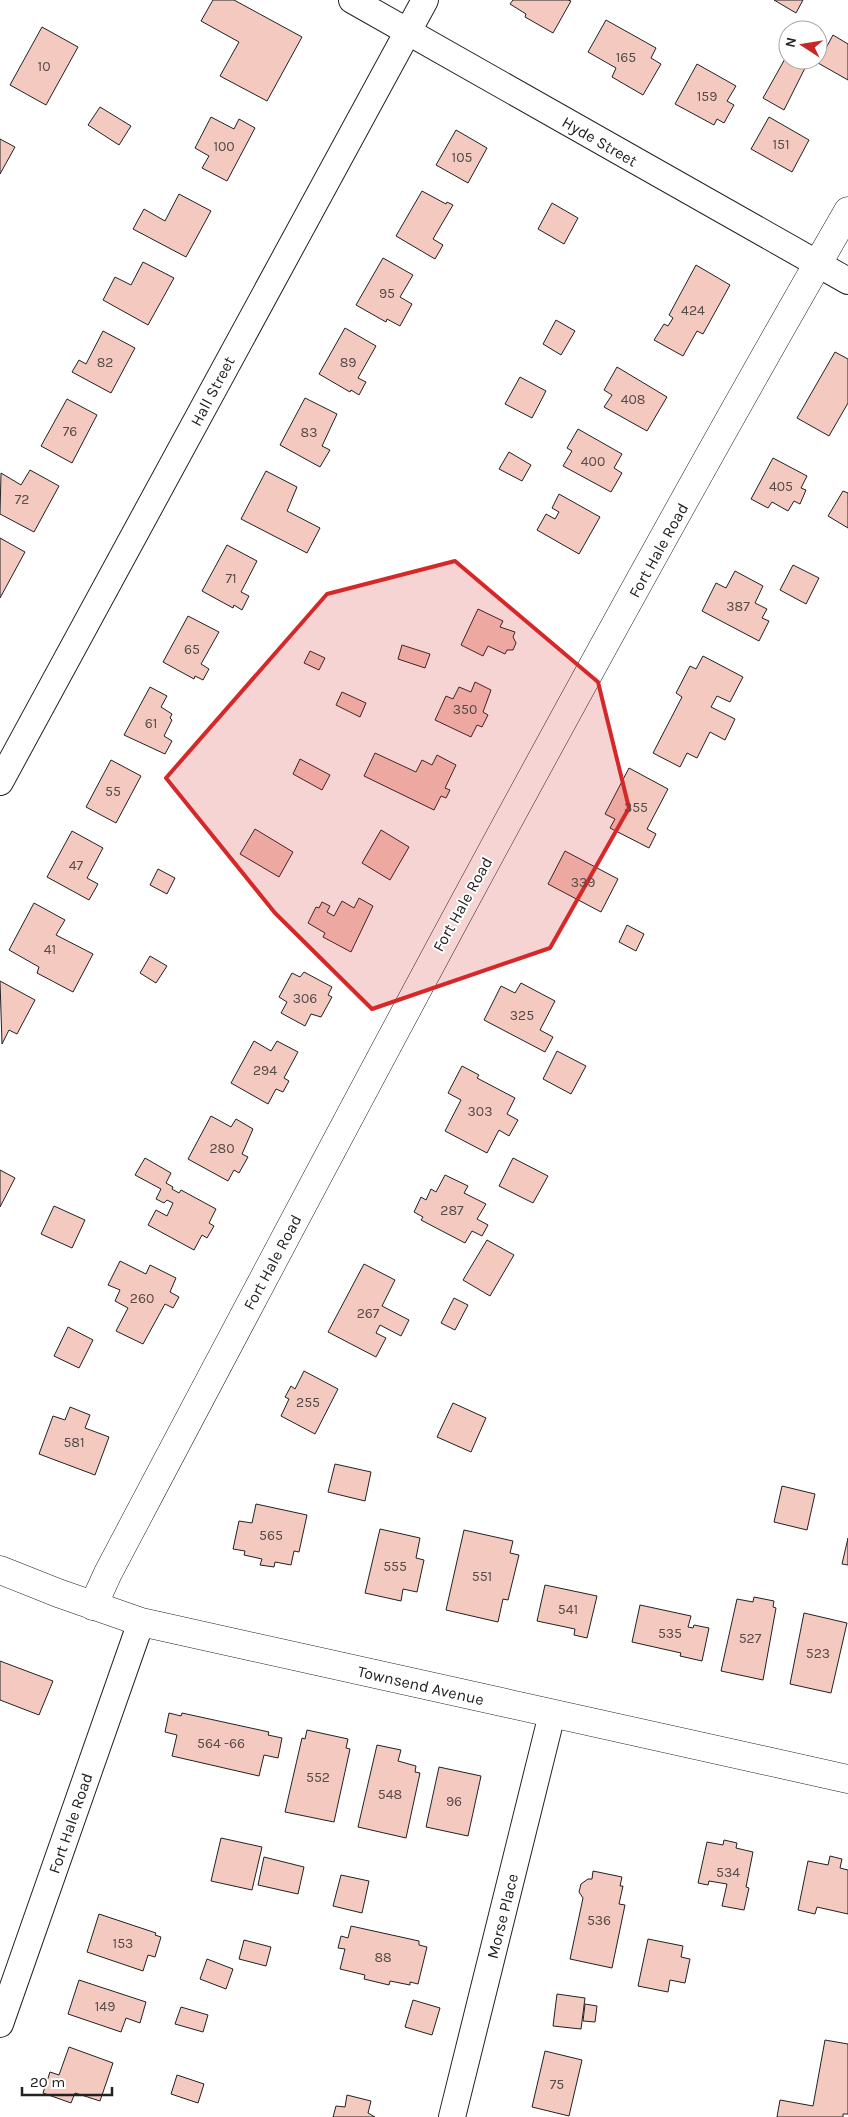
<svg xmlns="http://www.w3.org/2000/svg" width="848" height="2117" font-family="Karla,sans-serif">
  <style>
    .building { fill: #f3c9c0; stroke: #222 }
    .lines { fill: none; stroke-linecap: round; stroke-linejoin: round }
    .minor-casing { stroke: #222; stroke-width: 28 }
    .tertiary-casing { stroke: #222; stroke-width: 29 }
    .secondary-casing { stroke: #222; stroke-width: 29 }
    .minor { stroke: #fff; stroke-width: 26 }
    .tertiary { stroke: #fff; stroke-width: 28 }
    .secondary { stroke: #fff; stroke-width: 28 }
    .marked { fill: #d62828; fill-opacity: 0.2; stroke: #d62828; stroke-width: 4; stroke-linejoin: round }
    .labels { text-anchor: middle; stroke-width: 4; stroke-linejoin: round; paint-order: stroke }
    .number-label { font-size: 14px; fill: #564c4a }
    .street-label { font-size: 16px; fill: #222; stroke: #fff }
  </style>
  <rect width="100%" height="100%" fill="#fff"/>
  <path class="building" d="M213 0H234L302 37 267 101 220 76 239 42 201 21Z
    M513 0H568L571 1 553 33 525 17 526 14 510 4Z
    M774 0H803L796 13Z
    M606 20 656 48 651 58 661 64 643 95 612 77 616 68 588 52Z
    M42 27 78 47 46 105 10 85Z
    M833 35 848 44V80L818 63Z
    M786 57 805 68 784 110 763 98Z
    M697 64 736 86 727 101 734 105 724 123 717 119 714 125 675 104Z
    M100 107 131 126 119 145 88 125Z
    M211 117 234 129 239 119 255 128 227 181 202 168 209 156 195 148Z
    M769 117 809 140 792 172 751 149Z
    M456 130 487 148 468 183 436 165Z
    M0 139 15 147 0 174Z
    M422 191 446 204 447 202 453 205 433 239 443 245 435 259 396 236Z
    M179 194 211 211 186 257 133 229 144 209 165 221Z
    M552 203 578 218 564 244 538 229Z
    M383 258 413 275 400 297 412 304 400 326 387 319 386 322 356 305Z
    M143 262 174 278 148 325 103 300 115 277 131 285Z
    M696 265 730 285 703 334 697 331 683 356 654 340 664 324 668 326 673 318 669 315Z
    M556 320 575 331 561 355 543 344Z
    M345 328 376 346 358 378 366 382 359 395 351 390 350 392 319 374Z
    M103 331 135 348 111 393 72 372 79 360 86 364Z
    M835 352 848 359V403L829 436 797 418Z
    M617 367 667 397 647 431 604 407 612 395 604 390Z
    M520 377 546 391 532 418 505 404Z
    M305 398 337 414 322 446 330 450 320 467 280 445Z
    M67 399 97 415 72 463 41 446Z
    M578 429 622 454 614 468 622 473 611 492 563 466 572 451 567 448Z
    M509 452 531 465 522 481 499 469Z
    M773 458 807 476 801 488 806 490 800 504 794 501 788 511 772 502 768 508 751 499Z
    M30 470 59 486 34 532 0 514 1 473 21 485Z
    M266 471 297 487 287 511 320 528 307 553 241 519Z
    M843 491 848 493V528L828 516Z
    M559 494 600 517 579 554 537 530 546 514 555 519 559 512 552 508Z
    M0 538 25 552 0 598Z
    M227 545 257 561 241 592 249 596 242 610 234 605 233 608 202 591Z
    M793 565 819 578 806 604 780 590Z
    M735 571 763 586 755 603 767 609 762 618 769 621 759 641 702 611 716 583 726 588Z
    M478 609 503 621 500 627 515 632 513 637 516 643 513 650H507L505 654 488 646 483 656 461 645Z
    M188 616 219 632 201 664 209 669 203 680 195 676 194 679 163 662Z
    M402 645 430 654 425 668 398 659Z
    M310 651 325 658 319 670 304 663Z
    M703 656 743 677 730 702 717 696 711 707 735 719 725 740 710 732 697 758 687 753 680 767 653 753 682 697 676 693 690 666 696 669Z
    M475 682 491 690 483 712 488 715 482 727 477 725 471 737 435 720 446 696 453 699 459 687 471 692Z
    M150 687 167 696 161 707 172 714 170 718 172 720 164 736 172 741 165 754 124 735Z
    M342 692 366 703 360 717 336 705Z
    M375 753 416 772 422 760 432 765 437 755 456 765 445 788 450 790 446 798 441 796 434 810 364 776Z
    M300 759 330 775 322 790 293 774Z
    M111 760 141 776 116 823 86 807Z
    M629 768 668 789 647 829 656 834 649 848 610 828 615 819 605 814Z
    M255 829 293 852 279 877 240 854Z
    M381 830 409 847 390 880 362 863Z
    M72 831 103 848 87 878 98 884 89 900 47 877Z
    M565 851 618 879 601 912 548 884Z
    M158 869 175 878 167 894 150 885Z
    M359 898 373 906 351 952 323 937 325 933 308 923 316 907 319 908 322 902 330 906 327 912 334 916 342 901 354 908Z
    M34 903 65 920 56 935 93 954 73 992 37 973 39 967 9 950Z
    M627 925 644 934 636 951 619 942Z
    M150 956 167 966 156 983 140 973Z
    M304 972 332 987 328 995 332 997 321 1017 311 1014 305 1026 281 1013 287 1002 279 997 292 973 300 977Z
    M0 981 35 1000 17 1034 9 1030 2 1044Z
    M521 983 555 1001 540 1030 553 1037 545 1052 484 1020 501 986 515 993Z
    M254 1041 271 1051 277 1041 298 1052 284 1078 289 1081 283 1092 276 1089 268 1104 231 1083Z
    M557 1051 586 1066 571 1094 543 1079Z
    M462 1066 479 1075 477 1078 515 1098 507 1114 518 1120 509 1136 499 1130 487 1153 445 1131 461 1100 448 1093Z
    M211 1116 231 1127 236 1119 253 1129 242 1154 248 1157 239 1173 234 1170 228 1181 188 1159Z
    M145 1158 171 1173 166 1183 173 1187 172 1189 179 1193 181 1190 216 1209 209 1223 214 1226 207 1238 202 1235 194 1250 148 1225 156 1210 167 1216 173 1203 167 1200 164 1203 156 1199 161 1189 135 1175Z
    M513 1158 548 1176 533 1203 499 1186Z
    M0 1170 15 1178 0 1207Z
    M445 1175 468 1186 464 1193 486 1204 477 1219 488 1225 482 1236 472 1231 465 1243 421 1220 423 1217 414 1212 421 1197 426 1200 431 1189 436 1192Z
    M54 1206 85 1220 72 1248 41 1234Z
    M487 1240 514 1255 490 1296 463 1280Z
    M120 1261 146 1274 150 1265 176 1278 170 1292 179 1297 173 1308 165 1304 143 1344 116 1331 128 1308 115 1301 120 1290 108 1285Z
    M364 1264 395 1280 382 1306 409 1320 401 1336 380 1325 376 1333 386 1338 376 1357 328 1332Z
    M454 1298 468 1305 455 1330 441 1323Z
    M68 1327 93 1340 79 1368 54 1356Z
    M304 1371 338 1389 315 1434 281 1416 289 1399 285 1397 291 1386 295 1389Z
    M453 1403 486 1418 471 1452 437 1437Z
    M70 1407 90 1415 85 1428 109 1437 95 1475 39 1454 53 1416 65 1420Z
    M335 1464 371 1472 365 1501 328 1492Z
    M782 1486 815 1494 807 1530 774 1522Z
    M256 1504 307 1515 299 1552 294 1551 291 1565 275 1562 274 1567 260 1565 262 1559 244 1555 245 1551 233 1549 239 1521 252 1523Z
    M380 1529 420 1538 416 1558 424 1560 417 1592 403 1589 401 1601 365 1593Z
    M464 1530 513 1541 510 1553 519 1555 508 1600 503 1599 498 1622 446 1610Z
    M848 1538V1565L842 1564Z
    M545 1585 597 1596 587 1638 574 1635 575 1629 537 1621Z
    M754 1597 774 1601 773 1607 776 1608 763 1680 721 1671 737 1599 753 1602Z
    M640 1605 691 1616 688 1627 693 1628 694 1625 709 1628 702 1661 680 1656 681 1653 632 1642Z
    M804 1613 847 1623 831 1693 790 1684Z
    M0 1661 53 1681 39 1715 0 1700Z
    M169 1713 181 1716 182 1713 269 1732 268 1735 282 1738 278 1758 264 1755 259 1776 172 1756 177 1735 165 1732Z
    M307 1730 348 1739 346 1748 350 1749 334 1822 285 1812 302 1738 305 1739Z
    M377 1745 401 1750 398 1761 416 1766 415 1772 420 1773 406 1838 358 1827Z
    M439 1767 481 1776 468 1836 426 1827Z
    M221 1838 262 1847 252 1890 211 1881Z
    M724 1840 737 1843 736 1848 753 1852 746 1887 749 1888 744 1910 722 1906 727 1884 709 1881 708 1885 698 1883 707 1842 723 1845Z
    M830 1856 842 1859 840 1868 848 1870V1914L817 1907 815 1914 798 1910 808 1861 828 1865Z
    M264 1857 304 1867 298 1894 258 1885Z
    M593 1871 622 1877 620 1886H623L619 1904 625 1905 612 1968 570 1959 583 1898 579 1892 581 1884 588 1879H592Z
    M341 1875 369 1881 362 1913 333 1906Z
    M99 1914 156 1933 155 1935 161 1937 155 1957 148 1955 143 1971 87 1952Z
    M351 1926 419 1941V1945L427 1947 418 1984 410 1982V1985L390 1981 389 1985 364 1979 365 1975 340 1969 345 1949 338 1948 341 1936 348 1938Z
    M648 1939 683 1946 681 1957 690 1959 685 1983 670 1980 668 1992 638 1986Z
    M244 1940 271 1947 266 1966 239 1959Z
    M207 1959 233 1969 226 1989 200 1979Z
    M79 1980 146 2002 140 2023 126 2018 121 2032 68 2014Z
    M557 1994 585 1998 581 2029 553 2026Z
    M413 2000 440 2008 432 2035 405 2027Z
    M585 2004 597 2006 595 2022 583 2021Z
    M181 2007 208 2015 203 2032 175 2024Z
    M825 2040 848 2044V2114H843V2117H777L780 2100 813 2106Z
    M69 2047 113 2063 100 2101 75 2093 71 2103 43 2093 50 2072 59 2075Z
    M545 2051 582 2060 569 2116 532 2107Z
    M177 2075 204 2084 198 2103 171 2094Z
    M347 2095 371 2101 368 2113 375 2117H333L336 2106 345 2107Z"/>
  <g class="lines">
    <defs>
      <path id="minor" d="M352 0 848 281
        M0 782 425 0
        M0 2024 141 1622
        M452 2117 552 1714"/>
      <path id="tertiary" d="M93 1606 108 1573C349 1116 590 659 848 211"/>
      <path id="secondary" d="M0 1570 58 1593 141 1622 848 1779"/>
    </defs>
    <use href="#minor" class="minor-casing"/>
    <use href="#tertiary" class="tertiary-casing"/>
    <use href="#secondary" class="secondary-casing"/>
    <use href="#minor" class="minor"/>
    <use href="#tertiary" class="tertiary"/>
    <use href="#secondary" class="secondary"/>
  </g>
  <path class="marked" d="M455 561 598 682 629 808 550 948 372 1009 275 913 166 778 327 594Z"/>
  <g class="labels">
    <g class="number-label">
      <text x="626" y="62">165</text>
      <text x="44" y="71">10</text>
      <text x="707" y="101">159</text>
      <text x="781" y="149">151</text>
      <text x="224" y="151">100</text>
      <text x="462" y="162">105</text>
      <text x="387" y="298">95</text>
      <text x="693" y="315">424</text>
      <text x="105" y="367">82</text>
      <text x="348" y="367">89</text>
      <text x="633" y="404">408</text>
      <text x="70" y="436">76</text>
      <text x="309" y="437">83</text>
      <text x="593" y="466">400</text>
      <text x="781" y="491">405</text>
      <text x="22" y="504">72</text>
      <text x="231" y="583">71</text>
      <text x="738" y="611">387</text>
      <text x="192" y="654">65</text>
      <text x="465" y="714">350</text>
      <text x="151" y="728">61</text>
      <text x="113" y="796">55</text>
      <text x="636" y="812">355</text>
      <text x="76" y="870">47</text>
      <text x="583" y="887">339</text>
      <text x="50" y="954">41</text>
      <text x="305" y="1003">306</text>
      <text x="522" y="1020">325</text>
      <text x="265" y="1075">294</text>
      <text x="480" y="1116">303</text>
      <text x="222" y="1153">280</text>
      <text x="452" y="1215">287</text>
      <text x="142" y="1303">260</text>
      <text x="368" y="1318">267</text>
      <text x="308" y="1407">255</text>
      <text x="74" y="1447">581</text>
      <text x="271" y="1540">565</text>
      <text x="395" y="1571">555</text>
      <text x="482" y="1581">551</text>
      <text x="568" y="1614">541</text>
      <text x="670" y="1638">535</text>
      <text x="750" y="1643">527</text>
      <text x="818" y="1658">523</text>
      <text x="221" y="1748">564 -66</text>
      <text x="318" y="1782">552</text>
      <text x="390" y="1799">548</text>
      <text x="454" y="1806">96</text>
      <text x="728" y="1877">534</text>
      <text x="599" y="1925">536</text>
      <text x="123" y="1948">153</text>
      <text x="383" y="1962">88</text>
      <text x="105" y="2011">149</text>
      <text x="557" y="2089">75</text>
    </g>
    <g class="street-label">
      <text transform="translate(600 141) rotate(30)" y="6">Hyde Street</text>
      <text transform="translate(212 391) rotate(-62)" y="6">Hall Street</text>
      <text transform="translate(658 550) rotate(-61)" y="6">Fort Hale Road</text>
      <text transform="translate(462 904) rotate(-61)" y="6">Fort Hale Road</text>
      <text transform="translate(272 1262) rotate(-62)" y="6">Fort Hale Road</text>
      <text transform="translate(421 1685) rotate(13)" y="6">Townsend Avenue</text>
      <text transform="translate(70 1823) rotate(-71)" y="6">Fort Hale Road</text>
      <text transform="translate(502 1916) rotate(-76)" y="6">Morse Place</text>
    </g>
  </g>
  <g transform="translate(803 45) rotate(282)"><circle r="24" fill="#ffffff" stroke="#a7a7a7"/>
  <path d="M0-4L9 19L0 12L-9 19Z" fill="#c62828"/>
  <text y="-8" font-size="14" font-weight="bold" text-anchor="middle" fill="#222222">N</text>
  </g>
  <path d="M22 2087v8h90v-8" fill="none" stroke="#222222" stroke-width="2.5"/>
  <text x="30" y="2087" font-size="15" fill="#222222" stroke="#ffffff" stroke-width="4" paint-order="stroke">20 m</text>
</svg>
